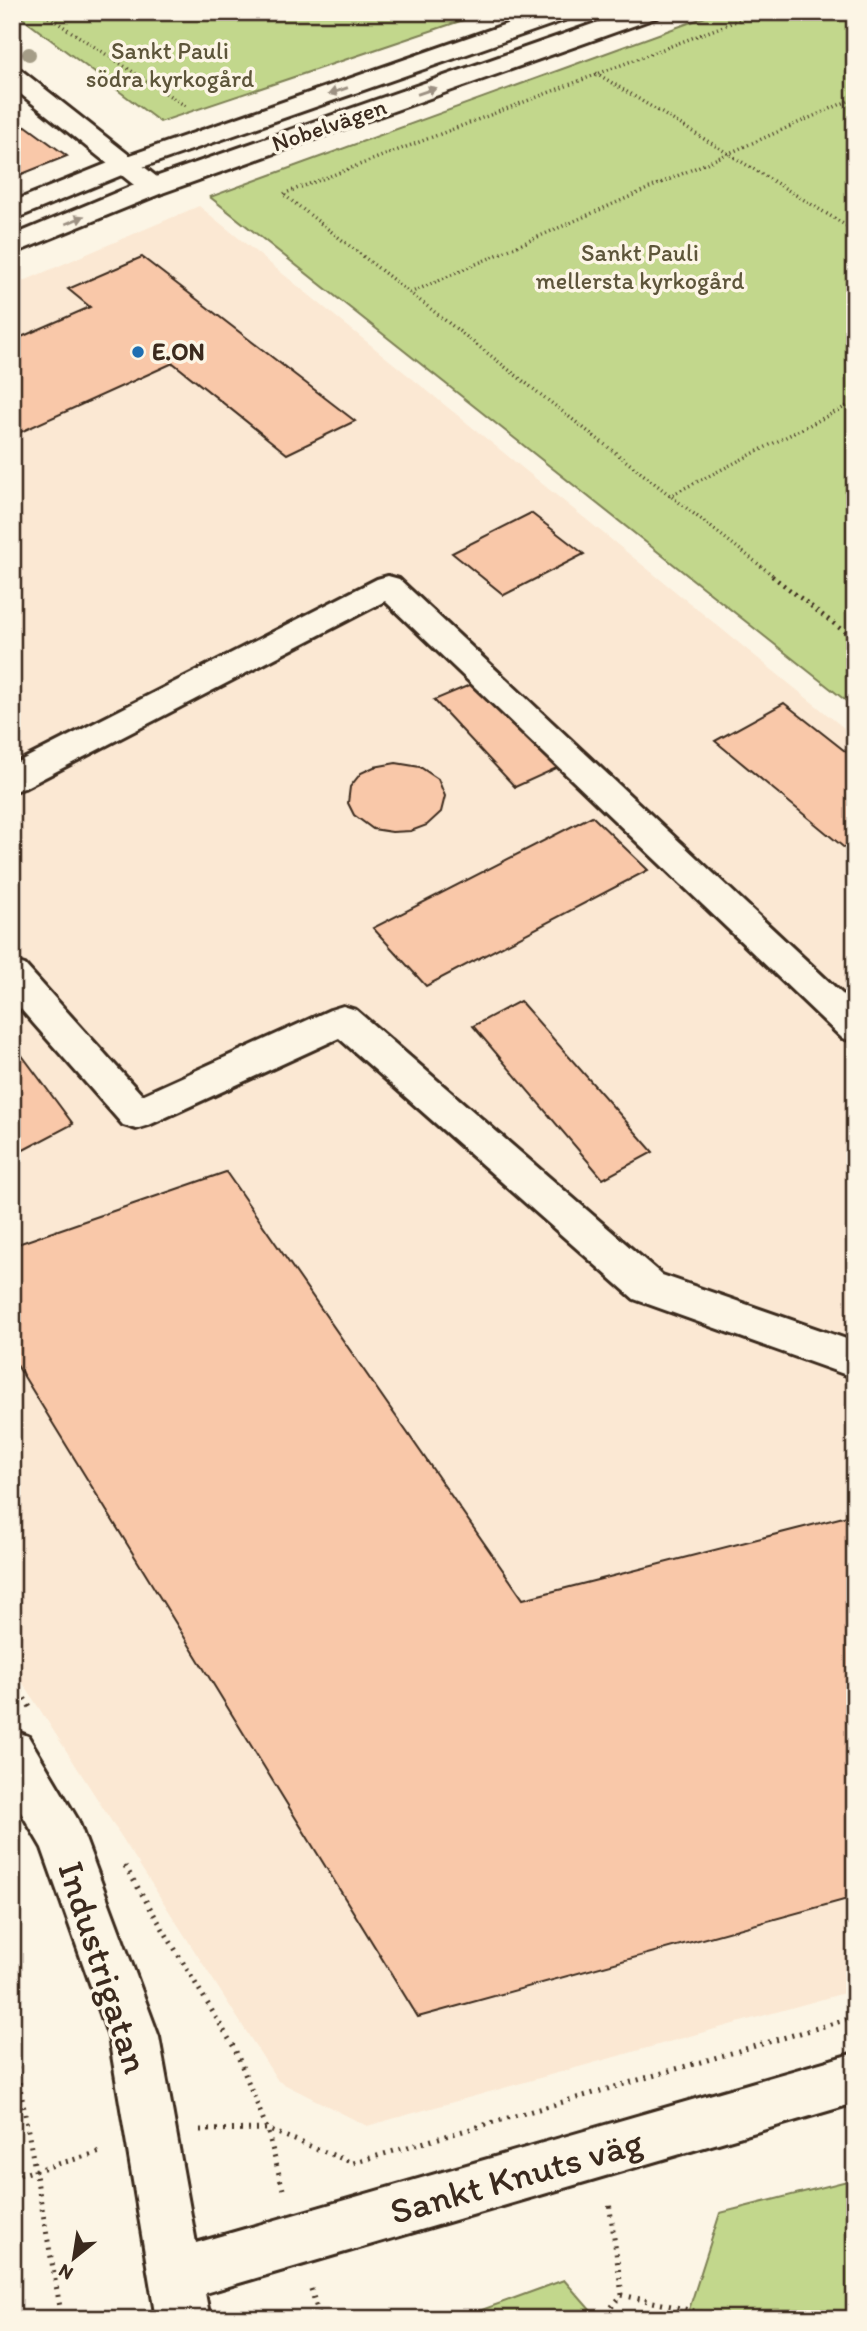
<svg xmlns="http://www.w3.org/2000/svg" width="867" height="2331" font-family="Itim,sans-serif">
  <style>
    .built { fill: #fbe8d3 }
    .green { fill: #c2d78c; stroke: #7e8055; stroke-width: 2 }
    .building { fill: #f9c8a9; stroke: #3b2a1e; stroke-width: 2 }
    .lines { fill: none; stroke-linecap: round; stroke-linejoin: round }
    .minor-casing { stroke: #3b2a1e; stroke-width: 6 }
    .major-casing { stroke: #3b2a1e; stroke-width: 6 }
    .path-far2 { stroke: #3b2a1e; stroke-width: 3.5; stroke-dasharray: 1 3.5; stroke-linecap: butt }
    .path-far1 { stroke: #3b2a1e; stroke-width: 4.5; stroke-dasharray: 2 5; stroke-linecap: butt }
    .path { stroke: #3b2a1e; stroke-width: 5; stroke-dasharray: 2 6; stroke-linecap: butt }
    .minor { fill: #fcf5e5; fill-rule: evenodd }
    .major { fill: #fcf5e5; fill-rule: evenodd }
    .tree { fill: #a59d87 }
    .oneway { fill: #9c9082 }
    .poi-dot { fill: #1f6fb2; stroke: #fcf5e5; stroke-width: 2.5 }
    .labels { text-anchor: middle; stroke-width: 7; stroke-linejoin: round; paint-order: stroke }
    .far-park-label { font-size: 24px; fill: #5d553a; stroke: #fcf5e5 }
    .far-street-label { font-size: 24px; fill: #3b2a1e; stroke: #fcf5e5 }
    .far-poi-label { font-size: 24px; font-weight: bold; fill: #3b2a1e; stroke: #fcf5e5; text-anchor: start }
    .near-street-label { font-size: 37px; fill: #3b2a1e; stroke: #fcf5e5 }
  </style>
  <rect width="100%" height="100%" fill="#fcf5e5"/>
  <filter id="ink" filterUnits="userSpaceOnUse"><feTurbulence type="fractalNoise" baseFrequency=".0143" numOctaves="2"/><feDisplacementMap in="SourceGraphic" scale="14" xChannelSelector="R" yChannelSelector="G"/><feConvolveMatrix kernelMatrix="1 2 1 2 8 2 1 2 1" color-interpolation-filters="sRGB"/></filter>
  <g filter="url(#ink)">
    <path class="built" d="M199 206 855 737V1990L367 2126 278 2081 12 1666V286Z"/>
    <path class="green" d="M14 12H487L160 122Z
      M719 12H855V708L210 197Z
      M855 2179V2319H686L720 2213Z
      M564 2280 598 2319H457Z"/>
    <path class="building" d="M26 126 67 156 12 178V132Z
      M142 257 355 421 287 454 173 363 12 436V341L90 307 68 289Z
      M531 513 584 554 504 595 452 553Z
      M477 682 559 767 515 787 434 700Z
      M784 703 855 759 853 855 715 741Z
      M396 763 420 767 438 779 445 796 441 812 427 825 411 831 392 832 373 829 354 815 348 803 350 787 361 773 374 767Z
      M592 816 648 870 426 986 373 928Z
      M520 1001 653 1152 603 1179 473 1026Z
      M18 1050 73 1124 12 1156V1053Z
      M226 1172 523 1599 855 1514V1897L418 2017 12 1357V1246Z"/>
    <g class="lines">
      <defs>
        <path id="minor" d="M12 68 21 70 162 181 166 187 162 193 153 195 144 193 12 87Z
          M388 576 399 579 855 1006V1042L842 1038 385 601 24 788 12 792V765L377 579Z
          M12 961 25 965 142 1095 330 1010 343 1006 356 1010 662 1275 855 1342V1378L634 1299 339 1038 149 1125 136 1129 123 1125 12 999Z
          M12 1730 28 1736 78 1820 159 2037 196 2243 855 2053V2103L205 2293 210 2319H156L109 2037 42 1848 12 1797Z"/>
        <path id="major" d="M541 12H577L573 17 134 170 12 220V202L116 160Z
          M627 12H662L658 17 162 193 12 254V236L144 181Z"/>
      </defs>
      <use href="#minor" class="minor-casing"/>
      <use href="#major" class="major-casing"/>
      <path class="path-far2" d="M41 12 187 107
        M760 12 283 194 775 577
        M685 17 700 12
        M596 73 855 231
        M410 293 855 98
        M669 496 855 402"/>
      <path class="path-far1" d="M772 576 855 640"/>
      <path class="path" d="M12 1678 31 1709
        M125 1866 235 2049 267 2129 284 2193
        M12 2043 60 2307 59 2319
        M200 2130 267 2129 353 2163 855 2017
        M12 2177 104 2151
        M311 2289 320 2319
        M622 2295 729 2319
        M601 2319 622 2295 609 2202"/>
      <use href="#minor" class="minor"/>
      <use href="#major" class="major"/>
    </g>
    <circle class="tree" cx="29" cy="54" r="7"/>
    <defs><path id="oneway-solid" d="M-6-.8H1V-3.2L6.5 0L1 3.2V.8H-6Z" transform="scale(1.75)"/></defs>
    <g class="oneway">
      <use href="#oneway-solid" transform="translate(338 91) rotate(161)"/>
      <use href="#oneway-solid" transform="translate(427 91) rotate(-19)"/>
      <use href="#oneway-solid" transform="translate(75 220) rotate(-23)"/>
    </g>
  </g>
  <circle class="poi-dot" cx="138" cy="352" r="7"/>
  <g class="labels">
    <g class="far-park-label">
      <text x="170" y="59">Sankt Pauli<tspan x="170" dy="28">södra kyrkogård</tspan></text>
      <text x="640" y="261">Sankt Pauli<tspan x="640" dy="28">mellersta kyrkogård</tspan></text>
    </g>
    <g class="far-street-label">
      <text transform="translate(329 125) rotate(-19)" y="8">Nobelvägen</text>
    </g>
    <g class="far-poi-label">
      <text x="152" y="360">E.ON</text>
    </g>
    <g class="near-street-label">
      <text transform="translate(104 1967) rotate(72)" y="13">Industrigatan</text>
      <text transform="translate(516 2176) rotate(-16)" y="13">Sankt Knuts väg</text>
    </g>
  </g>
  <rect width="867" height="2331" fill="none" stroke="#fcf5e5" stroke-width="42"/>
  <rect x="21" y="21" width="825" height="2289" fill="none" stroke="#3b2a1e" stroke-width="2.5" filter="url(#ink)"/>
  <g transform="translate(74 2258) rotate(210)" stroke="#fcf5e5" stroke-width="5" paint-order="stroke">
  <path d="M0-5L12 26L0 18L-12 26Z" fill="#3b2a1e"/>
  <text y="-10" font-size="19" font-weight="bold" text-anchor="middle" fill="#3b2a1e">N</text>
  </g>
</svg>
